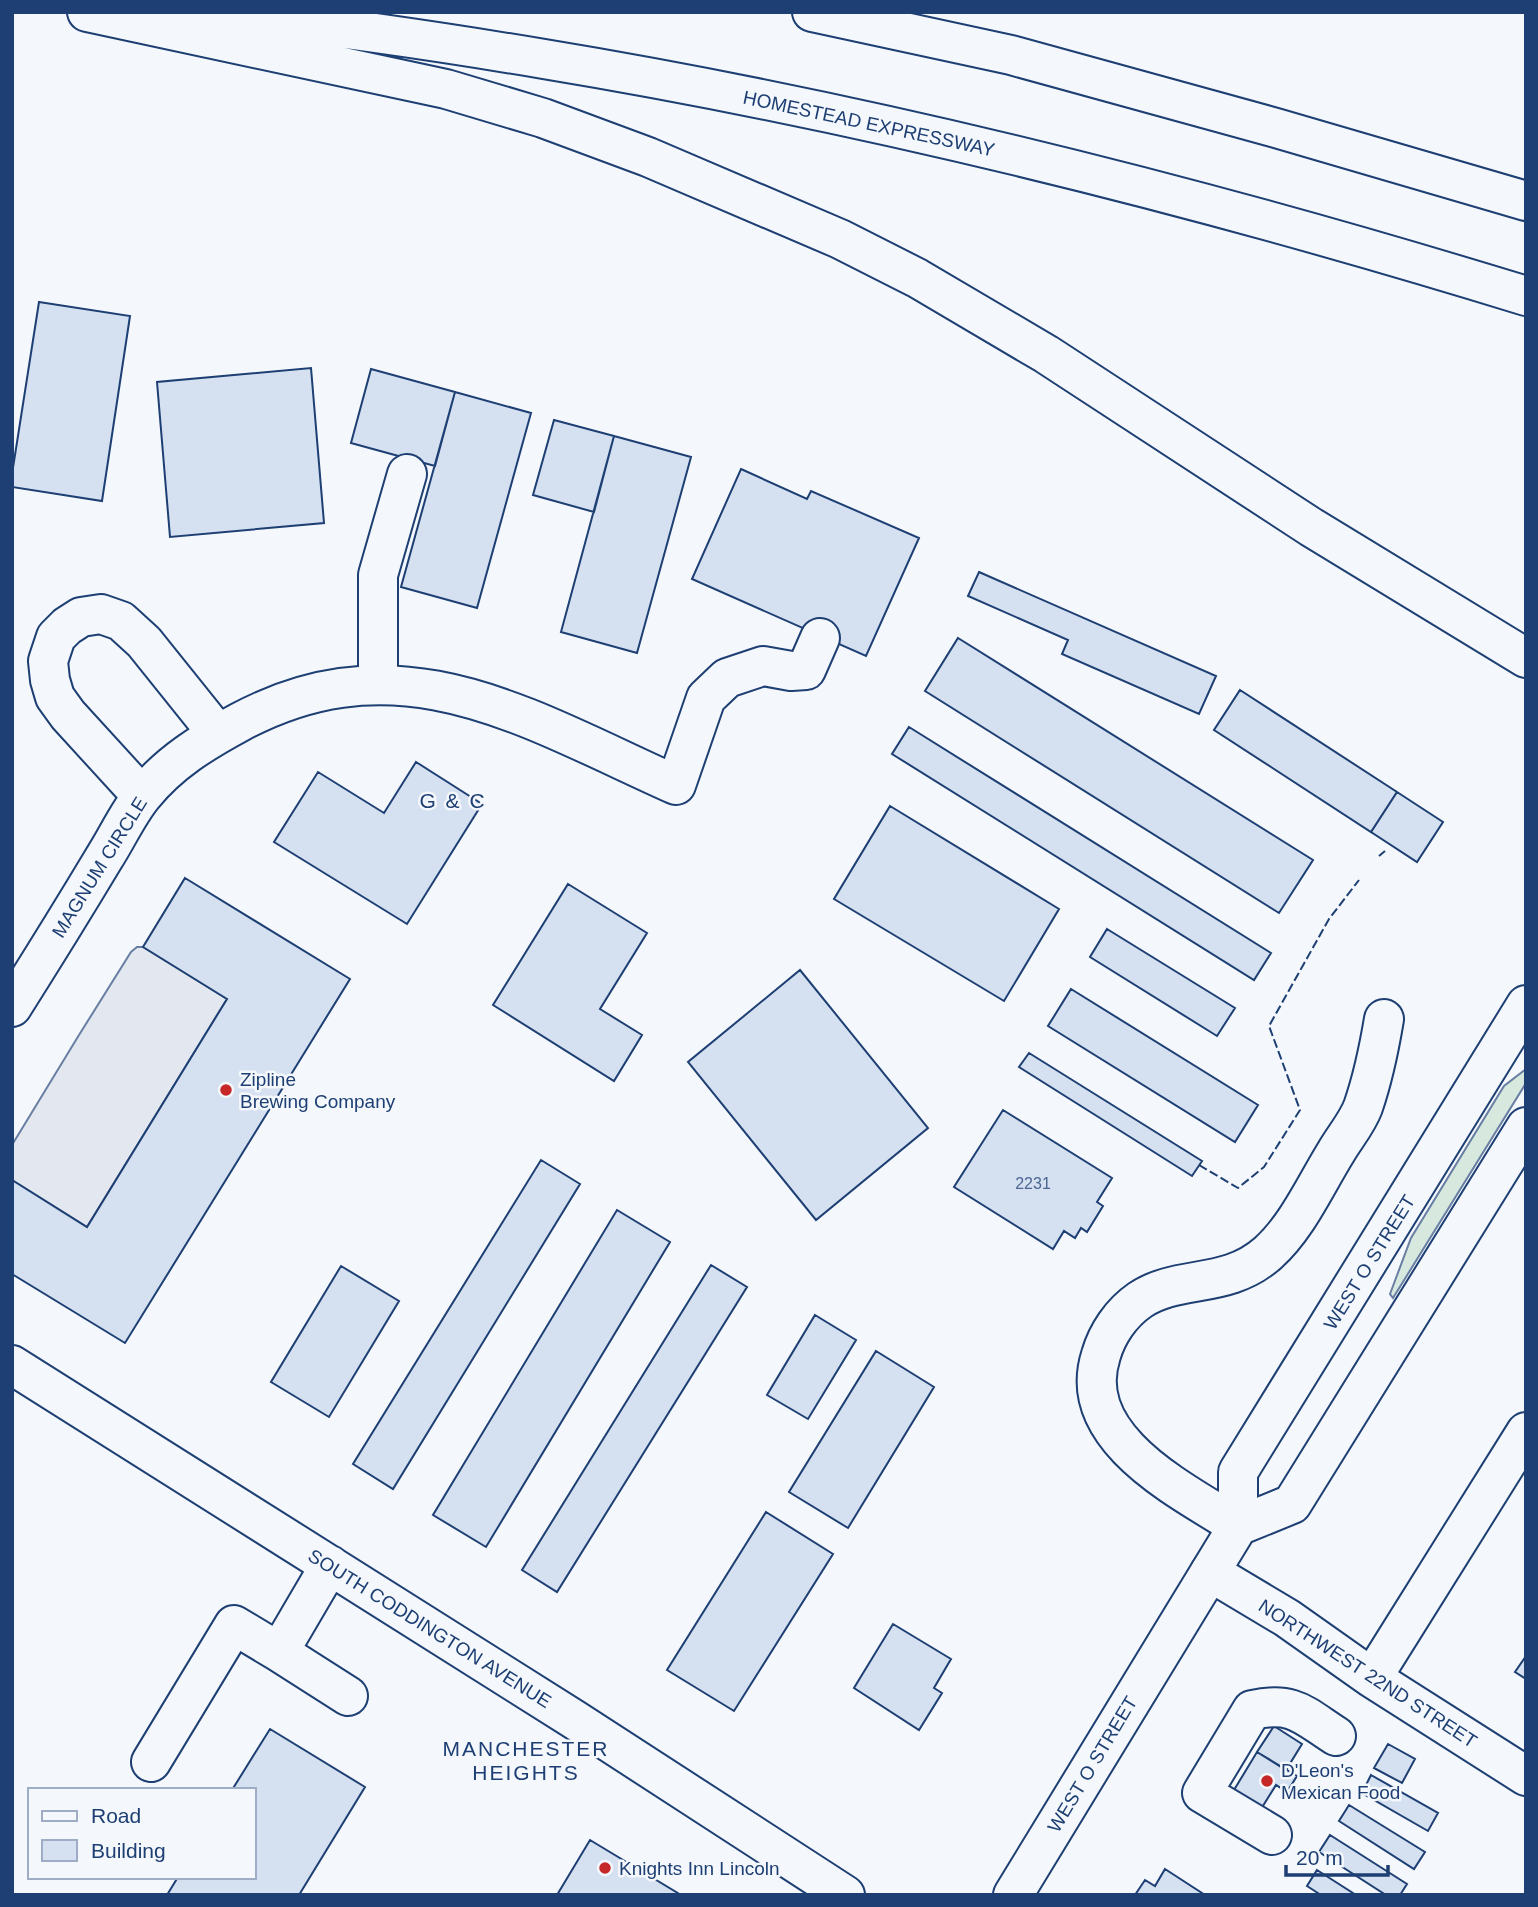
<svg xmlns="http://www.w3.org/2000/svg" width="1538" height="1907" font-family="Helvetica,sans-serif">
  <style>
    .green { fill: #d7e8df; stroke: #687fa3; stroke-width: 2 }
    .parking { fill: #e3e8f0; stroke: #687fa3; stroke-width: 2 }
    .building { fill: #d5e0f0; stroke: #1d3f73; stroke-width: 2 }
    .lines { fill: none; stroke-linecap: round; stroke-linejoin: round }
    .minor-casing { stroke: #1d3f73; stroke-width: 42 }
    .major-casing { stroke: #1d3f73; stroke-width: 42 }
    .highway-casing { stroke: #1d3f73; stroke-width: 42 }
    .minor { stroke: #f4f7fb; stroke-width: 38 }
    .major { stroke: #f4f7fb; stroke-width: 38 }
    .highway { stroke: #f4f7fb; stroke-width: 38 }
    .fence { stroke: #1d3f73; stroke-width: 2; stroke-dasharray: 9 3.5; stroke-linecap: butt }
    .poi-dot { fill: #c62828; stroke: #f4f7fb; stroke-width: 2.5 }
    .labels { text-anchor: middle; stroke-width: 5; stroke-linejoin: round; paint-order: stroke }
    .number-label { font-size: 16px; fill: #4b6792 }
    .street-label { font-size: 19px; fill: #1d3f73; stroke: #f4f7fb }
    .poi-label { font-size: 19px; fill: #1d3f73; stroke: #f4f7fb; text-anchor: start }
    .neighbourhood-label { font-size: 21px; letter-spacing: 2px; fill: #1d3f73; stroke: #f4f7fb }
  </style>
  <rect width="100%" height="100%" fill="#f4f7fb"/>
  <path class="green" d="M1526 1069V1083L1393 1298 1390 1294 1411 1238 1504 1086Z"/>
  <path class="parking" d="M137 947H143L227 999 87 1227 12 1180V1145L79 1035 131 952Z"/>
  <path class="building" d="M39 302 130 316 102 501 12 487V474Z
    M311 368 324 523 170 537 157 382Z
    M371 369 455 392 435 466 351 443Z
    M455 392 531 413 477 608 401 587Z
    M554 420 614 436 594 512 533 495Z
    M614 436 691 457 637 653 561 632Z
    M741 469 807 499 811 491 919 538 866 656 692 579Z
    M979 572 1216 676 1199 714 1062 654 1068 640 968 596Z
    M958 638 1313 860 1279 913 925 691Z
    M1240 690 1397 792 1371 832 1214 730Z
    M909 727 1271 953 1254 980 892 754Z
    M416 762 482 804 407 924 274 842 318 772 384 813Z
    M1397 792 1443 822 1417 862 1371 832Z
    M890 806 1059 909 1004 1001 834 899Z
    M185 878 350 979 125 1343 12 1274V1180L87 1227 227 999 143 947Z
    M568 884 647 933 600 1009 642 1035 614 1081 493 1005Z
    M1107 929 1235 1008 1217 1036 1090 957Z
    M800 970 928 1128 816 1220 688 1062Z
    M1071 989 1258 1105 1235 1142 1048 1026Z
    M1029 1053 1202 1161 1192 1176 1019 1067Z
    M1003 1110 1112 1178 1097 1202 1103 1206 1087 1232 1081 1228 1075 1238 1064 1231 1053 1249 954 1187Z
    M541 1160 580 1184 393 1489 353 1464Z
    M617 1210 670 1242 486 1547 433 1515Z
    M711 1265 747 1287 557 1592 522 1570Z
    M341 1266 399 1301 329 1417 271 1382Z
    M815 1315 856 1340 808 1419 767 1395Z
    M876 1351 934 1387 848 1528 789 1492Z
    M766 1512 833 1554 734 1711 667 1670Z
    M893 1624 951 1659 934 1688 942 1693 919 1730 854 1688Z
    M1526 1656V1679L1515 1672Z
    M1274 1726 1302 1744 1286 1770 1257 1752Z
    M270 1729 365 1787 299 1895H167L178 1877H254V1790H232Z
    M1388 1744 1415 1759 1402 1783 1374 1768Z
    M1257 1752 1297 1776 1287 1792 1276 1785 1261 1809 1234 1790Z
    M1371 1775 1438 1813 1428 1831 1362 1793Z
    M1349 1805 1425 1852 1414 1869 1339 1821Z
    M1330 1835 1407 1884 1400 1895H1386L1319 1852Z
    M590 1840 681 1895H557Z
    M1165 1869 1205 1895H1135L1145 1880 1155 1886Z
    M1317 1870 1356 1895H1321L1307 1886Z"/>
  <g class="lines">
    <defs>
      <path id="minor" d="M378 685V575L407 474
        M142 796 68 715 55 697 50 680 48 661 56 637 67 626 81 617 101 614 121 621 144 642 217 733
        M12 1007C43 958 74 908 104 858 117 838 128 813 143 795 170 762 203 742 240 722 401 636 528 719 676 785L706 698 727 678 763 666 791 671 806 670 820 638
        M12 1365 575 1720 845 1895
        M1238 1526C1181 1490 1074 1438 1101 1355 1107 1334 1121 1313 1140 1300 1179 1274 1226 1290 1268 1253 1297 1227 1315 1186 1336 1152 1344 1138 1357 1123 1363 1107 1373 1078 1379 1049 1384 1019
        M1210 1572 1287 1618 1372 1678 1526 1776
        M279 1652 348 1696
        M1372 1678 1526 1432
        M151 1762 234 1625 279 1652 330 1565
        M1272 1835 1202 1793 1252 1710C1294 1701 1303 1715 1336 1736"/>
      <path id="major" d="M1238 1526 1292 1504 1526 1127
        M1013 1895 1238 1526V1472L1526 1005"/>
      <path id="highway" d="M87 12 446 89 543 118 648 157 840 239 917 278 1046 354 1311 527 1526 658
        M199 12C315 23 430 40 544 59 877 114 1204 197 1526 296
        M812 12 1011 55 1276 128 1526 201"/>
    </defs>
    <use href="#minor" class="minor-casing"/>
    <use href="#major" class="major-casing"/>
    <use href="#highway" class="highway-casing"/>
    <use href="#minor" class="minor"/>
    <use href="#major" class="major"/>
    <use href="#highway" class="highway"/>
    <path class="fence" d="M1379 856 1385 851
      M1199 1165 1238 1188 1264 1167 1300 1110 1269 1026 1329 919 1359 880"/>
  </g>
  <g class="poi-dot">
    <circle cx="226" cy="1090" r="7"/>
    <circle cx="1267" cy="1781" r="7"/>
    <circle cx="605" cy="1868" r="7"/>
  </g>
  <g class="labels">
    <g class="number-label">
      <text x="1033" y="1189">2231</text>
    </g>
    <g class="street-label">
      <text transform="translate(869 123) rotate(12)" y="7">HOMESTEAD EXPRESSWAY</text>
      <text transform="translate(99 867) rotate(-58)" y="7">MAGNUM CIRCLE</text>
      <text transform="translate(1369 1262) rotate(-58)" y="7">WEST O STREET</text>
      <text transform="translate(430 1628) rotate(32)" y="7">SOUTH CODDINGTON AVENUE</text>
      <text transform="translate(1368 1673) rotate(33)" y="7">NORTHWEST 22ND STREET</text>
      <text transform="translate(1092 1764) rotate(-59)" y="7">WEST O STREET</text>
    </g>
    <g class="poi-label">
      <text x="240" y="1086">Zipline<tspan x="240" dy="22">Brewing Company</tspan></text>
      <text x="1281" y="1777">D'Leon's<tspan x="1281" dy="22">Mexican Food</tspan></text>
      <text x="619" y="1875">Knights Inn Lincoln</text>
    </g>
    <g class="neighbourhood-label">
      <text x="453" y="808">G &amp; C</text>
      <text x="526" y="1756">MANCHESTER<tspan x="526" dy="24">HEIGHTS</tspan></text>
    </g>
  </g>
  <rect width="1538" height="1907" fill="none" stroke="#1d3f73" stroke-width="28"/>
  <rect x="28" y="1788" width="228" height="91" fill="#f4f7fb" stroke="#9eadc5" stroke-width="2"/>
  <rect x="42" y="1811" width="35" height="10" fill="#f4f7fb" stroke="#9eadc5" stroke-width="2"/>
  <text x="91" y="1823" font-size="21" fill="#1d3f73">Road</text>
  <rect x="42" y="1840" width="35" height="21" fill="#d5e0f0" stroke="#9eadc5" stroke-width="2"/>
  <text x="91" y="1858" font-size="21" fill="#1d3f73">Building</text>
  <path d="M1286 1865v10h102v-10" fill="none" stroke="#1d3f73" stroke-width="3.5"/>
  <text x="1296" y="1865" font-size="21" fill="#1d3f73" stroke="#f4f7fb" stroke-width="5" paint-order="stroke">20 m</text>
</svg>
